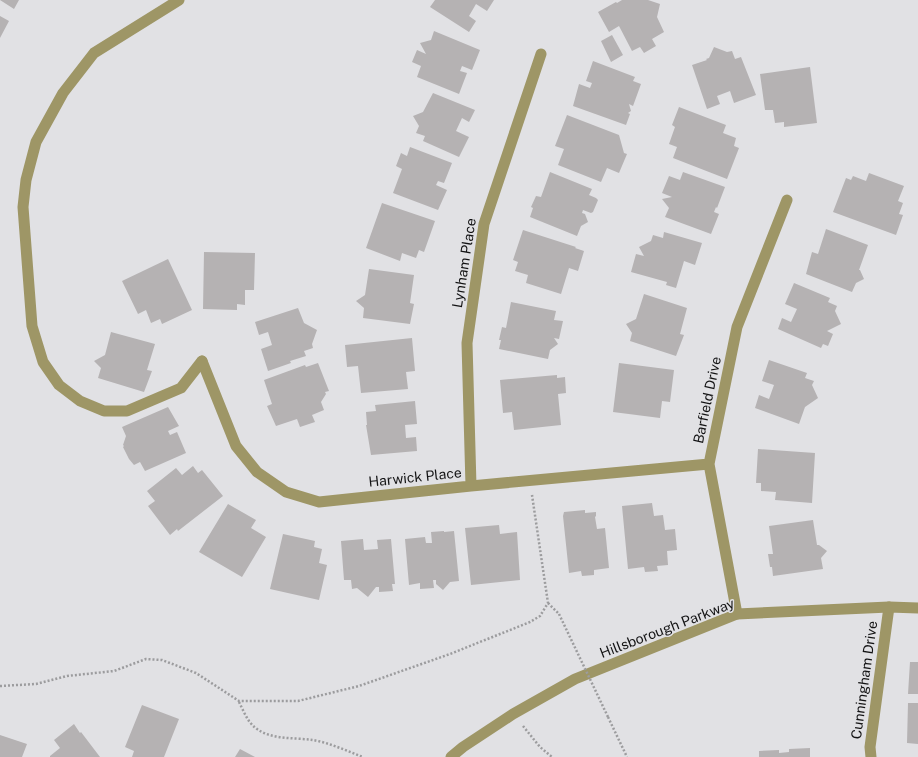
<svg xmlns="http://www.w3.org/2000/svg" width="918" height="757" font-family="'Public Sans',sans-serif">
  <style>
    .building { fill: #b5b2b3 }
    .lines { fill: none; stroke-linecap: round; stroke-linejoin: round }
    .path { stroke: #9c9c9e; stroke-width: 2.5; stroke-dasharray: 2 2; stroke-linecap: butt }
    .service { stroke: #9e9666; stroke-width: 11 }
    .minor { stroke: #9e9666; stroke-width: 11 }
    .tertiary { stroke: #9e9666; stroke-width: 11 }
    .path-bridge { stroke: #9c9c9e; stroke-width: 2.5; stroke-dasharray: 2 2; stroke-linecap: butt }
    .labels { text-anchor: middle; stroke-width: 3; stroke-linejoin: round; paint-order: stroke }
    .street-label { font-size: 14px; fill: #131314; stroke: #e1e1e4 }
  </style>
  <rect width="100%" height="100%" fill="#e1e1e4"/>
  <path class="building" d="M0 0H19L14 9Z
    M435 0H494L487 11 476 4 469 16 476 21 469 32 430 7Z
    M622 0H648L660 4 657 17 664 32 652 39 656 46 644 53 640 47 632 51 619 26 609 32 598 12 616 2 617 3Z
    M0 16 9 21 0 38Z
    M434 31 480 50 472 70 462 66 460 71 467 73 459 94 417 77 421 66 412 62 417 50 426 54 420 43 431 40Z
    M612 35 623 55 611 62 601 41Z
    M714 47 727 52 732 51 735 59 741 57 756 95 734 103 730 91 717 96 720 104 707 109 692 65 707 60 706 59 709 58Z
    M593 61 635 77 633 81 641 84 633 106 629 104 631 111 628 113 630 114 626 125 573 106 579 84 590 88 592 83 586 81Z
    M810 67 817 123 784 127V122L775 123 773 110H765L760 74Z
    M433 93 475 110 469 122 462 118 456 131 469 137 459 157 423 141 425 136 416 133 419 126 413 116 423 112Z
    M679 107 726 125 723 133 736 138 734 146 739 148 727 179 673 158 677 147 669 144 675 127 672 125Z
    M567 115 619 135 624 153 627 154 619 173 607 168 601 182 558 165 564 149 555 146Z
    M410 147 452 163 444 183 438 181 436 185 447 190 438 210 393 193 402 169 396 166 401 153 407 156Z
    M550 172 592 189 589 195 596 198 598 200 593 212 591 213 583 210 582 213 585 214 588 222 581 226 577 236 530 217 533 208 531 207 536 196 541 197Z
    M683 172 725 187 717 208 716 207 714 212 719 214 711 234 665 217 669 208 662 199 672 197 662 193 669 176 680 180Z
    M869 173 904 186 898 201 903 203 899 214 903 215 896 235 833 212 846 178 851 180 853 176 866 181Z
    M382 203 435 221 424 252 419 250 416 258 402 253 400 261 366 248Z
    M826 229 868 245 859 270H860L864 279 856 283 852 292 806 274 812 252 818 254Z
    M523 230 576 247 575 248 584 251 578 271 569 268 561 294 526 283 528 275 515 271 518 262 513 260Z
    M664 232 702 243 695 265 684 261 676 288 666 285 667 282 631 272 636 254 644 256 639 247 651 241 653 235 663 238Z
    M204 252 255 253 254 290H245V305L237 304V310L203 309Z
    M168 259 192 310 162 324 160 319 151 323 146 310 138 314 122 281Z
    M369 269 414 275 410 303 414 304 410 324 363 318 364 308 356 301 365 295Z
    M794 283 830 298 828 302 837 306 835 311 841 324 827 331 833 334 828 346 823 344 821 348 778 329 782 318 791 322 797 309 785 304Z
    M644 294 687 308 680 334 684 335 676 356 630 341 632 333 626 324 636 319Z
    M511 302 556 311 554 320 563 321 559 339 554 338 558 344 550 350 548 359 499 349 501 340H499L502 327 506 328Z
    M298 308 304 323 317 330 312 344 313 348 304 351 306 356 290 361 291 363 268 371 261 349 272 345 268 332 259 335 255 322Z
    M111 332 155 344 147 370 152 371 144 392 98 378 101 368 94 361 105 355Z
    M412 338 415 371 406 372 408 389 361 393 358 366 347 367 345 345Z
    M769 360 807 373 805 378 814 381 812 385 818 398 805 407 799 424 755 408 759 395 769 399 774 385 762 381Z
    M318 363 329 391 325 392 326 394 321 402 324 410 312 415 315 422 300 427 297 419 276 426 267 406 272 404 264 380 305 365 306 367Z
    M619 363 674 370 670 402 662 401 660 418 613 412Z
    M557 375V378L565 377 566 393 558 394 561 425 514 430 512 412 503 413 500 380Z
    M415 401 417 424 405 425 406 438 416 437 417 451 371 455 366 425H367L366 412 376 411 375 405Z
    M168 407 179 426 168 431 170 435 177 432 186 453 145 471 140 462 134 465 129 459 123 447 124 446 123 445 126 436 122 427Z
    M758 449 815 453 812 503 775 500 776 492 761 491V483H756Z
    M193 466 198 473 202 470 223 496 178 531 177 529 170 535 148 506 155 501 147 491 176 468 182 475Z
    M652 503 654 516 663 515 665 530 675 529 677 550 667 551 668 565 657 566 658 571 645 572 644 567 628 569 622 506Z
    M228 504 256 520 251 528 266 537 242 577 199 552Z
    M585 510V513L596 512V516L595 517 597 529 605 528 609 568 594 570V575L582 576 581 571 569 573 563 516 564 512Z
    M813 520 817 545H819L827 551 821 558 823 569 773 576 772 567H770L768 554H773L769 526Z
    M499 525 500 534 517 532 520 580 471 585 465 528Z
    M444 531V532L454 531 459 581 450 582 443 590 436 584V580H433L434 588 420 589V583L409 585 405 539 425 537 426 543H432L431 532Z
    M283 534 315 541 314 547 322 549 319 563 327 565 319 600 270 589Z
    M363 539 364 550 378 549 377 540 391 539 395 584H392L393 591 379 592V587H376L368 597 357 588 352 589 351 580H344L341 541Z
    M910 662H918V694H908Z
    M908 703H918V744L907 743Z
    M142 705 179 719 164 757H132L134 751 125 747Z
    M74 724 80 733 81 732 100 757H50V756L60 748 54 740Z
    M0 735 27 744 22 757H0Z
    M810 748V757H759V751L779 750V753L789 752V749Z
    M240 749 255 757H235Z"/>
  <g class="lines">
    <path class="path" d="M548 603 559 614
      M0 686 36 684 67 676 114 671 146 659 162 660 196 673 239 701H298L359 686 450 654 530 622 540 616 548 603 532 495
      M239 702C242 708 245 715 249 721 263 741 292 737 313 740 330 743 347 751 363 757
      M608 717 627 757
      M523 726 540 747 552 757"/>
    <path class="service" d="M179 0 94 53 63 93 36 142 26 180 23 207 32 326 43 362 59 385 80 401 104 411H127L181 388 202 361"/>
    <path class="minor" d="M202 361 236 446 257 472 286 492 319 502 471 486 709 464
      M471 486 467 343 484 224 541 54
      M737 614 709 464 737 327 787 200
      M871 757 870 747 889 607"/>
    <path class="tertiary" d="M451 757 463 747 513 714 575 679 737 614 889 607 918 608"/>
    <path class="path-bridge" d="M559 614 608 717"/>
  </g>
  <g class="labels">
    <g class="street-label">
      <text transform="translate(464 263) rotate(-81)" y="5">Lynham Place</text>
      <text transform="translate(707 400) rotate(-78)" y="5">Barfield Drive</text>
      <text transform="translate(415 477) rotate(-6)" y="5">Harwick Place</text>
      <text transform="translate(667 628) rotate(-21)" y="5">Hillsborough Parkway</text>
      <text transform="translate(864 680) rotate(-82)" y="5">Cunningham Drive</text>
    </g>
  </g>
</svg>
